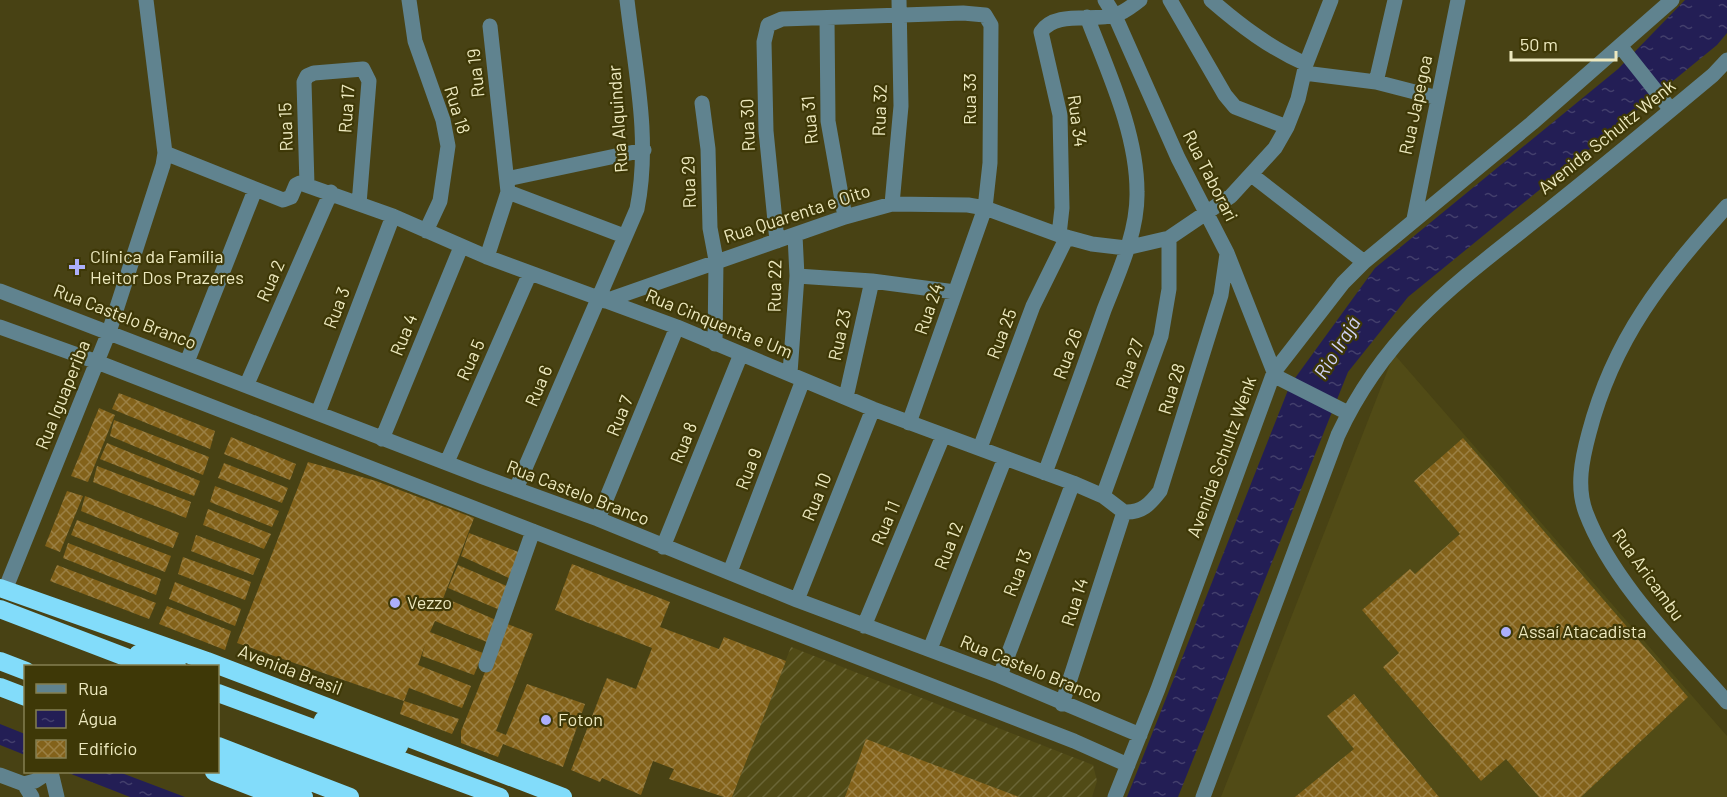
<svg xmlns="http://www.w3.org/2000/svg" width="1727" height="797" font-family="Barlow,sans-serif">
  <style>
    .built { fill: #514b16 }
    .industrial { fill: url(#industrial-furrows) }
    .water { fill: url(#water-ripples) }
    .building { fill: url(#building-cross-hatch) }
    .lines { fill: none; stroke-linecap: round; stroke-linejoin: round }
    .minor { stroke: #60838f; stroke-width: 15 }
    .highway { stroke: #82dcfa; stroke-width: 18 }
    .poi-dot { fill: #acaffb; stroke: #3e3807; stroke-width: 2 }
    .labels { text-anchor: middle; stroke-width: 4.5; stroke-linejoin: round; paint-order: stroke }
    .street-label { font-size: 18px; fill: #ede9bf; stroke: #3e3807 }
    .poi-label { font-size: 18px; fill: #ede9bf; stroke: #3e3807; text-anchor: start }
    .water-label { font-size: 20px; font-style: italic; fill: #d2d4f9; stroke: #3e3807 }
  </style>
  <defs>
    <pattern id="industrial-furrows" width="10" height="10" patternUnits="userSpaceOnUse" patternTransform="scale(1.5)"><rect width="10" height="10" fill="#514b16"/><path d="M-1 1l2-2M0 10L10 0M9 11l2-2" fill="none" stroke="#6a6536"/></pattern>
    <pattern id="water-ripples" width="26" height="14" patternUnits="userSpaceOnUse" patternTransform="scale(1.5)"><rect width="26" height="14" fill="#231e55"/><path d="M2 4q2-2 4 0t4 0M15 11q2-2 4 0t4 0" fill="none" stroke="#433f6c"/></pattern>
    <pattern id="building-cross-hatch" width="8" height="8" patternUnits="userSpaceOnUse" patternTransform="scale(1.5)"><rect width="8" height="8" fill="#83621a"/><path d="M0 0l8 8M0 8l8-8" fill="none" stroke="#9b8044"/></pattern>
  </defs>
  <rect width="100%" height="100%" fill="#484214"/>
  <path class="built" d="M1394 354 1727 736V797H1221Z"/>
  <path class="industrial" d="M791 647 1093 765 1097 781 1092 797H732Z"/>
  <path class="water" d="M1685 0H1727V33L1717 45 1408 297 1348 372 1178 797H1127L1290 385 1375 268 1618 69Z
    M0 724 25 734V755L0 745Z
    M66 772H119L185 797H130Z"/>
  <path class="building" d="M119 393 215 431 210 449 112 409Z
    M99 408 115 415 88 482 71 476Z
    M114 420 209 457 203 475 110 436Z
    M231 437 296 464 290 480 224 454Z
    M1463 438 1688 697 1581 797H1539L1506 759 1481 781 1383 667 1399 653 1362 610 1410 569 1415 574 1460 534 1414 481Z
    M107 443 200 481 194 496 100 459Z
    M308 462 376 481 474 518 436 617 445 598 496 620 487 642 435 621 430 632 483 653 474 675 422 656 425 645 418 665 471 686 462 708 409 688 404 701 237 643Z
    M224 463 288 488 282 503 218 478Z
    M97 466 191 502 186 518 93 482Z
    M215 486 279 511 272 527 210 502Z
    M67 491 83 496 60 552 45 546Z
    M85 496 179 533 173 548 81 511Z
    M208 509 271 534 264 549 203 525Z
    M77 520 171 556 165 572 71 535Z
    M469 533 521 553 511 579 461 556Z
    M196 535 260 559 253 575 191 551Z
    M68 543 161 579 156 595 63 558Z
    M183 557 251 582 245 600 178 574Z
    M572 564 670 602 660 627 719 649 724 637 786 661 732 797H724L669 779 674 769 653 761 641 795 602 778 600 782 571 770 607 678 636 689 652 648 555 610Z
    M57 565 156 603 149 619 50 581Z
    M458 565 509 587 500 610 448 588Z
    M175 582 241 609 235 626 169 599Z
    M167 606 231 631 225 650 159 624Z
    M505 623 533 634 496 731 506 735 527 684 585 704 563 767 503 744 498 757 461 743V731Z
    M1354 694 1439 797H1295L1354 749 1327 716Z
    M404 701 459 719 452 734 400 714Z
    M866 739 1019 797H845Z"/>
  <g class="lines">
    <path class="minor" d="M409 0 415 41 443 120 448 146 440 201 426 231
      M1105 0 1115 16 1178 158 1227 253 1274 372
      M1170 0 1225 95 1235 107 1287 127
      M1211 0C1241 26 1270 48 1306 64
      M827 18 828 121 845 217
      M1621 47 1671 110
      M1304 73 1376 82 1438 98
      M1376 82 1395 0
      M702 103 708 149 710 228 716 260 715 344
      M165 153 283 200 291 197 296 185 300 183 393 216 487 257 677 327 873 409 1073 483 1103 496 1124 512
      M1253 176 1364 262
      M507 179 644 150
      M307 185 304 82 307 76 314 73 363 69 369 81 359 204
      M508 192 624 236
      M892 204 901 106 899 0
      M1727 206C1663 278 1614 337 1589 433 1582 459 1576 487 1586 513 1612 582 1679 647 1727 702
      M1414 219 1458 0
      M1059 235 1062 208 1060 115 1041 32C1055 10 1094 22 1115 15 1124 13 1133 5 1140 0
      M777 241 766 131 764 42 768 25 782 19 963 13 985 15 991 25 990 163 985 208 909 423
      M487 257 508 192 490 26
      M797 276 872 281 955 292
      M0 291 483 477 598 519 797 600 1000 676 1140 735
      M605 301 845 217 892 204 968 205 985 208 1059 235 1092 244 1126 248 1169 238 1231 196 1275 148 1287 127 1298 99 1306 64 1331 0
      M0 327 97 362 1074 741 1128 765
      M187 362 255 190
      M790 373 797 276 795 235
      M1273 375 1348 413
      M247 384 331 192
      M846 397 872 281
      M318 413 393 216
      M382 439 461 247
      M980 448 1033 306 1067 237
      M447 462 530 273
      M1045 473C1065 419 1085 365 1104 310 1118 274 1138 232 1137 192 1137 133 1108 72 1087 17
      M516 489 637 209C651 139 635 70 627 0
      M1103 496 1161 336 1169 289V238
      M1124 512C1142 513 1150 504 1160 491L1221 295 1227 254
      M598 519 677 327
      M663 547 741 354
      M730 572 803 380
      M5 590 109 332 163 165 165 153 146 0
      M797 600 873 409
      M864 626 943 436
      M930 649 1005 458
      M486 665 533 531
      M1000 676 1073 483
      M1062 704 1124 512
      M51 772 57 797
      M0 775 24 784
      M24 784 35 781 49 772
      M24 784 32 797
      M1115 797 1158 689 1274 372 1343 283 1364 262 1532 123 1672 0
      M1203 797 1338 435C1388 328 1462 279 1551 208 1605 165 1659 120 1713 75L1727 60"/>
    <path class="highway" d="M0 588 207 661 563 797
      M0 609 149 666
      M138 654 177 666
      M0 661 26 671
      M0 687 26 697
      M218 693 500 797
      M323 720 399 746
      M218 746 350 797
      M225 761 304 797
      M214 772 273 795"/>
  </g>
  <g class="poi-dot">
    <path d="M74 258h6v6h6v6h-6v6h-6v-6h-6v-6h6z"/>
    <circle cx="395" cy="603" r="6"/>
    <circle cx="1506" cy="632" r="6"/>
    <circle cx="546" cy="720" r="6"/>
  </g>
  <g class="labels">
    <g class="street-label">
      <text transform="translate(476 73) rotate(-96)" y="6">Rua 19</text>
      <text transform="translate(970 99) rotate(-90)" y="6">Rua 33</text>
      <text transform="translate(1416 105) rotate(-78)" y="6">Rua Japegoa</text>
      <text transform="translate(347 109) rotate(-86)" y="6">Rua 17</text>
      <text transform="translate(457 110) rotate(73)" y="6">Rua 18</text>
      <text transform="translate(880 110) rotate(-88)" y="6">Rua 32</text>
      <text transform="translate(618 119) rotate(-94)" y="6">Rua Alquindar</text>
      <text transform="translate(810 120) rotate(-95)" y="6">Rua 31</text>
      <text transform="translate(1077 121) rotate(82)" y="6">Rua 34</text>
      <text transform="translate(748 125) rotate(-92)" y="6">Rua 30</text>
      <text transform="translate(286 127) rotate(-92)" y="6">Rua 15</text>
      <text transform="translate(1607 137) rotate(-39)" y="6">Avenida Schultz Wenk</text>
      <text transform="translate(1210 176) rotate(63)" y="6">Rua Taborari</text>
      <text transform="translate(689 182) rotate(-92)" y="6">Rua 29</text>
      <text transform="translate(797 214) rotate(-18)" y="6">Rua Quarenta e Oito</text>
      <text transform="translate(271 281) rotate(-66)" y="6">Rua 2</text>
      <text transform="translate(775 286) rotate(-89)" y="6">Rua 22</text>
      <text transform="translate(337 308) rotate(-69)" y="6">Rua 3</text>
      <text transform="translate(929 309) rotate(-71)" y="6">Rua 24</text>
      <text transform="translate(125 317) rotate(21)" y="6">Rua Castelo Branco</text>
      <text transform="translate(719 324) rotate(22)" y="6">Rua Cinquenta e Um</text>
      <text transform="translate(1002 334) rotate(-69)" y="6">Rua 25</text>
      <text transform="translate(404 335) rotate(-68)" y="6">Rua 4</text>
      <text transform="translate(840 335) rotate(-78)" y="6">Rua 23</text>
      <text transform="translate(1068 354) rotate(-70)" y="6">Rua 26</text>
      <text transform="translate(471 360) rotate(-66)" y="6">Rua 5</text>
      <text transform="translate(1130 364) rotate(-71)" y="6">Rua 27</text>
      <text transform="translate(539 386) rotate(-67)" y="6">Rua 6</text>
      <text transform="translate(1172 389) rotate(-73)" y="6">Rua 28</text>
      <text transform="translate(63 395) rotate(-68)" y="6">Rua Iguaperiba</text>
      <text transform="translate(620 416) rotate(-68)" y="6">Rua 7</text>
      <text transform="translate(684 443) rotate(-68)" y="6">Rua 8</text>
      <text transform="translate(1222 457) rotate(-70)" y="6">Avenida Schultz Wenk</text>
      <text transform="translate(749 469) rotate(-69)" y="6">Rua 9</text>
      <text transform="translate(578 493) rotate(21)" y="6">Rua Castelo Branco</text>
      <text transform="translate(817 497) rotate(-68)" y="6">Rua 10</text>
      <text transform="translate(886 523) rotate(-67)" y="6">Rua 11</text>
      <text transform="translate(949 546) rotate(-69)" y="6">Rua 12</text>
      <text transform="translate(1018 573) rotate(-69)" y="6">Rua 13</text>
      <text transform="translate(1648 575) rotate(54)" y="6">Rua Aricambu</text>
      <text transform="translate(1075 602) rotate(-72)" y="6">Rua 14</text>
      <text transform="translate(1031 669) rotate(22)" y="6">Rua Castelo Branco</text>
      <text transform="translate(290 670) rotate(21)" y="6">Avenida Brasil</text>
    </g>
    <g class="poi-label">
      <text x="90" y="263">Clínica da Família<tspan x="90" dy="21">Heitor Dos Prazeres</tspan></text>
      <text x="407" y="609">Vezzo</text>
      <text x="1518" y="638">Assaí Atacadista</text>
      <text x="558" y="726">Foton</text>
    </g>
    <g class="water-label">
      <text transform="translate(1337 348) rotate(-58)" y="7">Rio Irajá</text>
    </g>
  </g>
  <rect x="24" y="665" width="195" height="108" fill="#3e3807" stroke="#847f51" stroke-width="1.5"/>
  <rect x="36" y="684" width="30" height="9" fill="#60838f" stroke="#847f51" stroke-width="1.5"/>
  <text x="78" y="695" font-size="18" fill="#ede9bf">Rua</text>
  <rect x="36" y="710" width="30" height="18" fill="url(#water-ripples)" stroke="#847f51" stroke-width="1.5"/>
  <text x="78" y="725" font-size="18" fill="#ede9bf">Água</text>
  <rect x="36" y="740" width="30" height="18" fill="url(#building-cross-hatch)" stroke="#847f51" stroke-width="1.5"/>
  <text x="78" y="755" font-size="18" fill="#ede9bf">Edifício</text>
  <path d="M1511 51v9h105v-9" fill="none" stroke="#ede9bf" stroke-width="3"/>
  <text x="1520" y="51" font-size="18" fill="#ede9bf" stroke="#3e3807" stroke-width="4.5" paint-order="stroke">50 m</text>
</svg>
